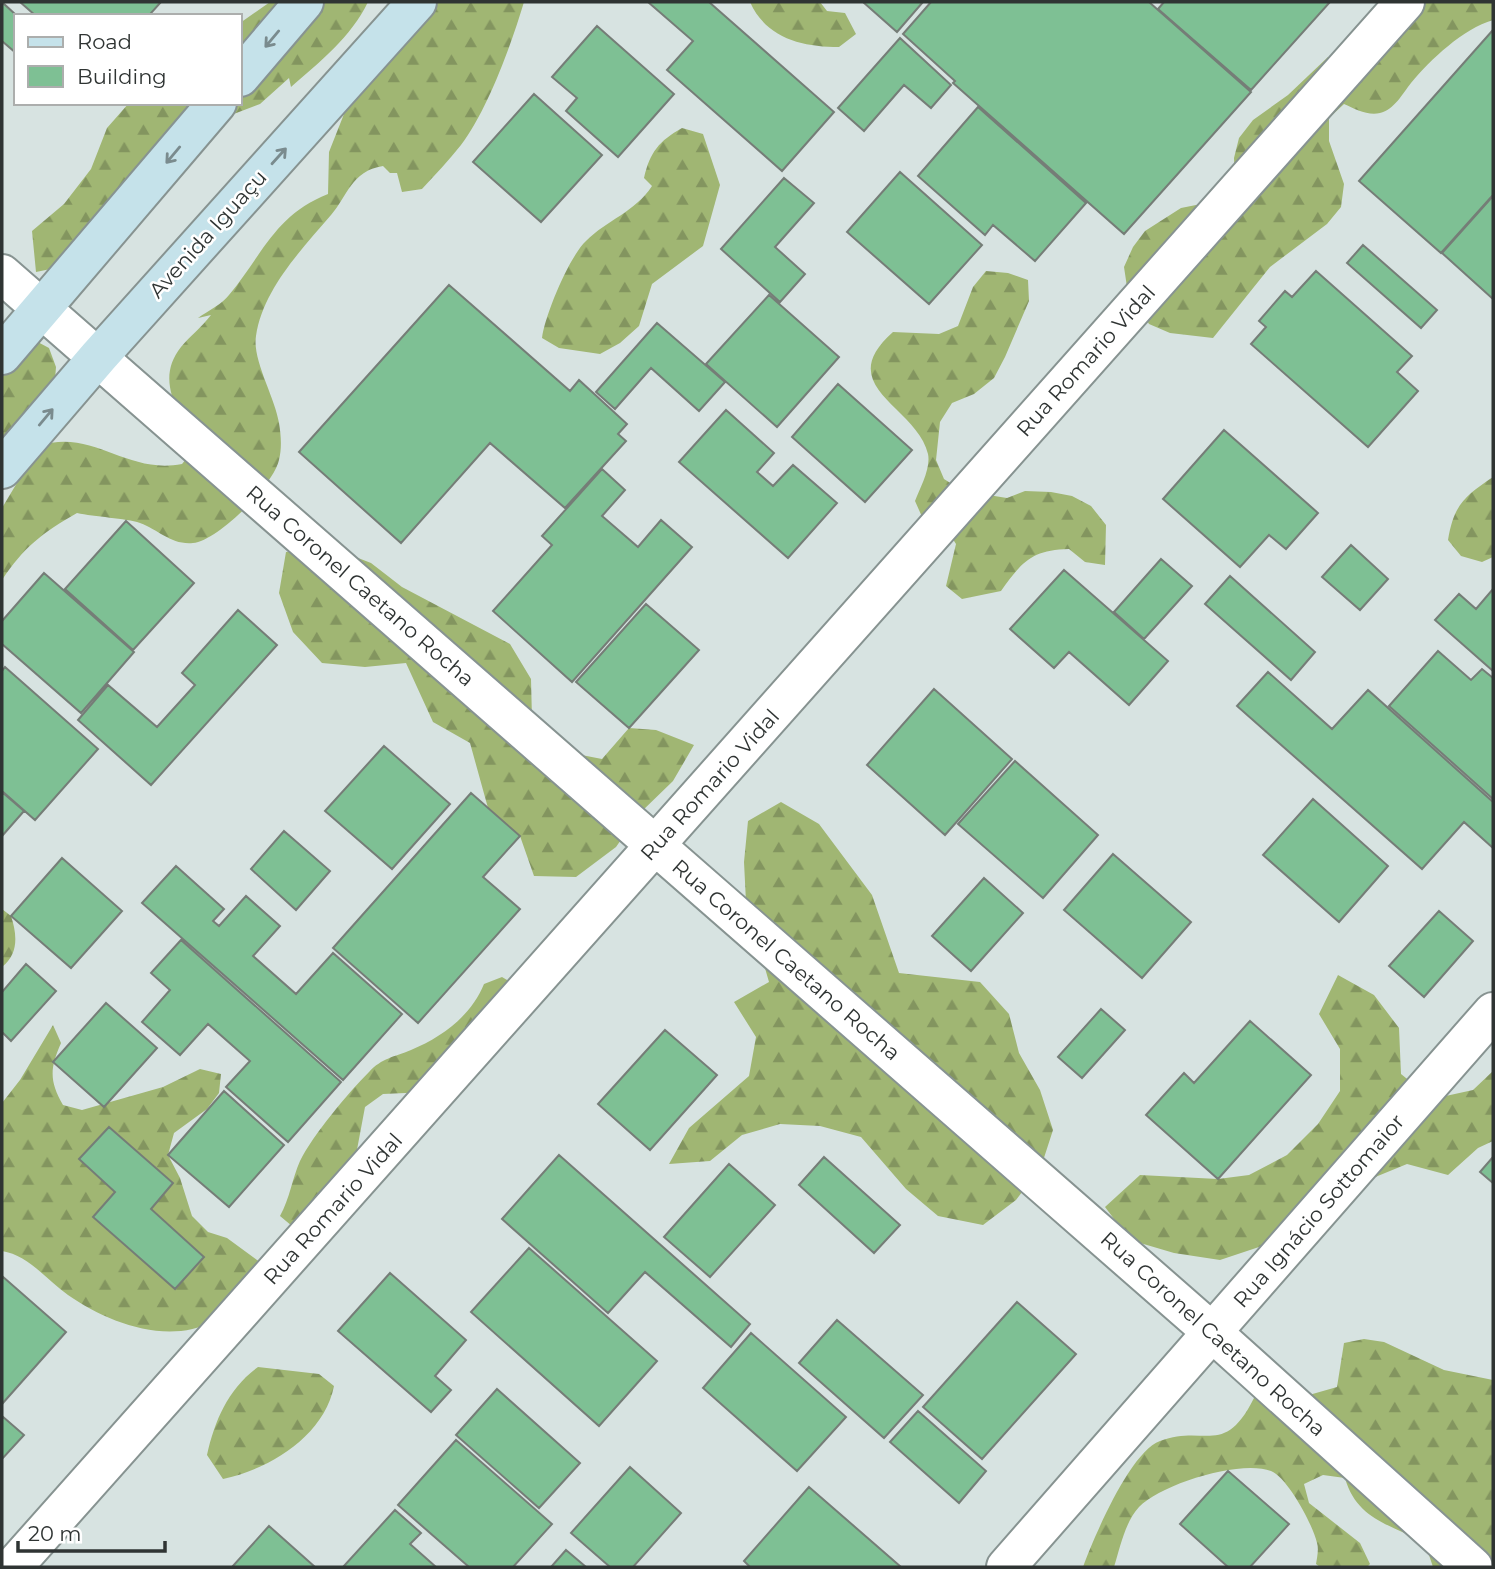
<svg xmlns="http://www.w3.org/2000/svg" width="1495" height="1569" font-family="Montserrat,sans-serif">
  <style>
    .forest { fill: url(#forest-firs) }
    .building { fill: #7ec094; stroke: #757d77; stroke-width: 2 }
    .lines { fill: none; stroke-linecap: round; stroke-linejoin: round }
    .street-casing { stroke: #879391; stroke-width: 42 }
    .secondary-casing { stroke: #879391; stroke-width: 42 }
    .street { stroke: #fff; stroke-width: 38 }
    .secondary { stroke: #c5e2ea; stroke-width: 38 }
    .oneway { stroke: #7a8b8e }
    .labels { text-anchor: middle; stroke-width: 5; stroke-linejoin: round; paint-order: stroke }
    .street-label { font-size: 21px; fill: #2f3433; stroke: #fff }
  </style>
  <defs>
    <pattern id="forest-firs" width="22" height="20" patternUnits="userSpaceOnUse" patternTransform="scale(1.75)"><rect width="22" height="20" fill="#a0b673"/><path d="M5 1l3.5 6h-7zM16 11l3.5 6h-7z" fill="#83955f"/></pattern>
  </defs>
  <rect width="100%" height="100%" fill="#d7e3e1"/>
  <path class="forest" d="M270 2H368C351 37 320 62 291 87L289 78 260 104 218 120 75 264 36 272 32 231 64 204 91 169 107 128 129 103H240V23Z
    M422 2H524C511 45 488 109 461 145 449 160 435 175 422 189L402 192 397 173H390L383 166C351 171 347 197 331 215 302 249 263 289 256 336 252 360 275 397 279 423 281 435 282 448 279 460 274 484 218 541 193 543 171 545 159 530 140 523 126 518 94 517 77 513 42 533 24 547 2 580V508L39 446C93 428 126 475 182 464L196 447C180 413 154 381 181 347 190 336 202 327 211 315L198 318C208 311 222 304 229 295 263 254 275 215 328 194L329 152 344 114Z
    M750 2H820L827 11 845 13 856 34 839 47C802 47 766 38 750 2Z
    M1415 2H1493V20C1463 29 1431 59 1411 83 1403 93 1394 110 1380 113 1368 116 1355 109 1344 104L1329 118V141L1344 184 1341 207 1327 224 1270 267 1213 338 1170 333 1149 324 1127 287 1124 267 1133 247 1145 231 1181 208 1201 204 1235 180 1234 158 1239 138 1253 120 1288 95 1328 57 1348 60Z
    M682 128 703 134 720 185 703 246 652 284 639 326 620 343 600 354 559 348 542 338C545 315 569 257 586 241 607 220 635 212 652 186L644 178C650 152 659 141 682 128Z
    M986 271 1008 273 1028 280 1029 301 1005 357 994 378 974 394 952 403 940 422 936 460 944 479 963 491 1007 498 1025 491 1051 492 1072 496 1091 506 1106 525 1105 565 1085 562 1069 549C1031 550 1022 562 1001 591L962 599 946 586 956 544 945 527 923 519 915 501C920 488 931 468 928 454 917 406 831 387 893 332L939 334 958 326 973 287Z
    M2 323 49 348 56 367 54 393 2 444Z
    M1493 477V557L1482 562 1461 556 1448 540C1454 504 1465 496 1493 477Z
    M330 547 371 563 402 587 510 644 531 679 532 719 561 751 602 759 629 728 656 730 694 745 673 781 639 814 616 847 576 877 534 876 520 836 493 826 470 743 433 722 406 663 365 667 322 663 293 632 279 593 286 552Z
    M781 802 819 824 872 895 899 973 980 982 1009 1014 1019 1053 1040 1090 1053 1130 1041 1167 1016 1200 983 1225 938 1216 906 1189 861 1137 820 1126 780 1124 742 1135 710 1161 669 1164 689 1128 749 1076 756 1037 734 1002 769 982 746 902 744 862 748 821Z
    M2 909 11 916C17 934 19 954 2 967Z
    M1338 975 1374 995 1399 1028 1401 1074 1432 1099 1473 1090 1493 1071V1141L1478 1148 1448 1175 1407 1164 1368 1180 1293 1223 1259 1247 1220 1260 1174 1253 1130 1240 1105 1207 1140 1175 1218 1179 1249 1175 1287 1155 1318 1124 1340 1091V1049L1319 1014Z
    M502 977 517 986 428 1092 383 1094 365 1107 353 1171 298 1231 280 1216C290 1198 292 1179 300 1161 313 1135 348 1093 369 1072 382 1058 394 1057 411 1050 442 1037 471 1016 484 984Z
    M53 1025 61 1043C50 1068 49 1081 63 1105L82 1110 163 1087 200 1069 221 1074 219 1093 207 1109 174 1133 168 1155 180 1178 192 1216 208 1232 227 1238 261 1263C250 1276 228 1313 214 1321 167 1346 107 1322 68 1295 47 1280 28 1255 2 1251V1103L20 1080Z
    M1364 1339 1384 1342 1444 1370 1493 1380V1567H1433L1425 1543C1390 1524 1357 1520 1345 1478L1323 1475 1304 1484 1309 1503 1360 1543 1370 1564 1367 1567H1320L1316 1564C1317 1558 1319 1549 1317 1543 1313 1525 1288 1478 1271 1471 1241 1459 1161 1484 1139 1507 1125 1522 1120 1548 1114 1567H1083C1094 1537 1130 1452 1160 1441 1205 1424 1224 1458 1254 1398L1295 1399 1337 1387 1344 1343Z
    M258 1367 319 1374 334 1386C324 1436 270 1469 223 1479L207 1455C215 1420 228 1389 258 1367Z"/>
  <path class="building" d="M2 2 17 16 16 53 2 41Z
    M20 2H161L151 13 155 16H36Z
    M648 2H709L834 112 782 171 667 70 693 41Z
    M863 2H923L897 32Z
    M931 2H1149L1251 92 1124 234 953 83 955 81 903 34Z
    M1164 2H1330L1251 90 1158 9Z
    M597 26 674 94 618 157 566 111 577 98 552 77Z
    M1493 30V195L1441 253 1359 181Z
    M900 38 951 85 931 108 904 85 864 131 838 108Z
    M534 94 602 155 541 222 473 162Z
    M978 107 1086 203 1035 261 993 225 985 235 918 176Z
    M900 172 982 245 929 304 847 232Z
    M784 178 814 203 775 247 805 274 780 302 721 249Z
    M1493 196V299L1442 253Z
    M1363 245 1437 310 1421 328 1347 263Z
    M1316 271 1412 356 1397 372 1418 391 1368 447 1251 344 1266 327 1259 321 1285 291 1292 297Z
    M449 285 570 391 579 380 627 424 618 434 626 441 565 508 490 443 401 543 299 452Z
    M769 295 839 357 777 427 706 364Z
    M657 323 725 382 699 411 651 368 615 409 596 392Z
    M838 384 912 450 865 502 792 437Z
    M726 410 774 453 757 472 773 486 793 465 837 503 788 558 679 462Z
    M1224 430 1318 513 1286 549 1269 535 1240 567 1163 499Z
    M602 469 625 490 602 516 638 547 661 520 692 547 572 682 493 611 552 545 542 536Z
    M126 521 194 583 133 650 65 589Z
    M1351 545 1388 579 1360 610 1322 577Z
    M1161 559 1192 586 1144 639 1114 612Z
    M1064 570 1168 661 1129 705 1069 652 1054 668 1010 629Z
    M44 573 134 652 81 713 2 644V621Z
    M1230 576 1315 652 1291 680 1205 604Z
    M1493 589V671L1435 620 1459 594 1476 609Z
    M646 604 699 650 629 728 576 682Z
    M238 610 277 645 151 785 78 720 108 685 157 727 195 685 182 673Z
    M1438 651 1471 680 1482 669 1493 678V799L1389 706Z
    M5 667 98 749 35 820 2 791V671Z
    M1268 672 1332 729 1368 690 1493 802V848L1464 822 1422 869 1237 706Z
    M934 689 1012 759 945 835 867 765Z
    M384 746 450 804 392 869 325 811Z
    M1015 761 1098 835 1043 898 958 824Z
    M2 792 24 811 2 836Z
    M471 793 520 836 483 877 520 909 418 1023 333 948Z
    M1313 799 1388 866 1339 922 1263 855Z
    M284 831 330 871 296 910 251 869Z
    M1113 854 1191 922 1142 978 1064 910Z
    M62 858 122 911 71 968 11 916Z
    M176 866 224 909 213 921 219 926 246 896 280 926 253 956 296 994 333 953 402 1014 343 1080 142 903Z
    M984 878 1023 913 971 971 932 936Z
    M1439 911 1473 941 1424 997 1389 966Z
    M181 940 341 1082 288 1142 226 1087 250 1061 208 1024 180 1055 142 1022 170 990 151 973Z
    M26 964 56 991 11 1041 2 1032V992Z
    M106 1003 157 1048 104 1107 53 1062Z
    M1101 1009 1125 1030 1082 1078 1058 1057Z
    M1250 1021 1311 1075 1218 1179 1146 1115 1184 1073 1194 1083Z
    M665 1030 717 1075 650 1150 598 1104Z
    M224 1091 284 1145 229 1207 168 1155Z
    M109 1127 173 1183 151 1209 204 1257 175 1289 93 1217 115 1192 79 1159Z
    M559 1155 750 1324 731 1347 645 1272 608 1313 502 1219Z
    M824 1157 900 1225 874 1253 799 1185Z
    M1493 1157V1183L1480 1172Z
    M729 1164 775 1205 710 1277 664 1237Z
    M529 1248 657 1361 599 1426 471 1312Z
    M390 1273 466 1340 435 1376 451 1390 431 1412 338 1331Z
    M2 1276 66 1332 2 1404Z
    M1017 1302 1076 1354 982 1459 923 1407Z
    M837 1320 923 1395 884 1438 799 1363Z
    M751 1333 846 1417 797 1471 703 1388Z
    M497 1389 580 1463 539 1508 456 1435Z
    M918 1411 986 1471 959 1503 890 1442Z
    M2 1416 24 1435 2 1459Z
    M456 1440 552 1524 513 1567H469L398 1505Z
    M630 1467 681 1513 633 1567H610L571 1533Z
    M1228 1471 1289 1524 1250 1567H1228L1180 1524Z
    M809 1487 901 1567H750L744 1561Z
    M395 1510 421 1533 410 1544 436 1567H343Z
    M269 1526 315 1567H232Z
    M566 1550 586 1567H551Z"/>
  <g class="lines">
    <defs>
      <path id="street" d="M2 274 1213 1333 1473 1567
        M13 1567 1405 2
        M1006 1567 1493 1012"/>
      <path id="secondary" d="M240 77 304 2
        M2 355 217 103
        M2 469 99 356 417 2"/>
    </defs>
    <use href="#street" class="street-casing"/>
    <use href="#secondary" class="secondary-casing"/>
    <use href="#street" class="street"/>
    <use href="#secondary" class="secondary"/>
  </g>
  <defs><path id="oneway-shaft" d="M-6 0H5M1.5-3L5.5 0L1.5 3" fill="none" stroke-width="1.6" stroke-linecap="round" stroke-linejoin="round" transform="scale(1.75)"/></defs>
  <g class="oneway">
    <use href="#oneway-shaft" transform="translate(272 39) rotate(130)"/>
    <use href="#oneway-shaft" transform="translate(173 155) rotate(130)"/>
    <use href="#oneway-shaft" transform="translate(279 156) rotate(-48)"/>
    <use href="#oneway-shaft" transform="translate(46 417) rotate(-50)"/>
  </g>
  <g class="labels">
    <g class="street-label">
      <text transform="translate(208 234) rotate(-48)" y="7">Avenida Iguaçu</text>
      <text transform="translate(1086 361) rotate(-48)" y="7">Rua Romario Vidal</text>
      <text transform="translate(360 586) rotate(41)" y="7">Rua Coronel Caetano Rocha</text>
      <text transform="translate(710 785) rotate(-48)" y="7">Rua Romario Vidal</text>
      <text transform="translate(786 960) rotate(41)" y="7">Rua Coronel Caetano Rocha</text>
      <text transform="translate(333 1209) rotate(-48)" y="7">Rua Romario Vidal</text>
      <text transform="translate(1319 1211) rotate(-49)" y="7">Rua Ignácio Sottomaior</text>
      <text transform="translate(1213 1334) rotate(42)" y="7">Rua Coronel Caetano Rocha</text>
    </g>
  </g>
  <rect width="1495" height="1569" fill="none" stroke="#2f3433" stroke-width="7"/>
  <rect x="14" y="14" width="228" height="91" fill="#ffffff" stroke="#acaead" stroke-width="2"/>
  <rect x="28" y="37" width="35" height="10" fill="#c5e2ea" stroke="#acaead" stroke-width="2"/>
  <text x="77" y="49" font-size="21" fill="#2f3433">Road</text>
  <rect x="28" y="66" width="35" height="21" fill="#7ec094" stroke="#acaead" stroke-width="2"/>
  <text x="77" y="84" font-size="21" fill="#2f3433">Building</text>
  <path d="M18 1541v10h147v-10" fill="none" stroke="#2f3433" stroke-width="3.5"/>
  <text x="28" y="1541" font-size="21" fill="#2f3433" stroke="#ffffff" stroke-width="5" paint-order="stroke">20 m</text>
</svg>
